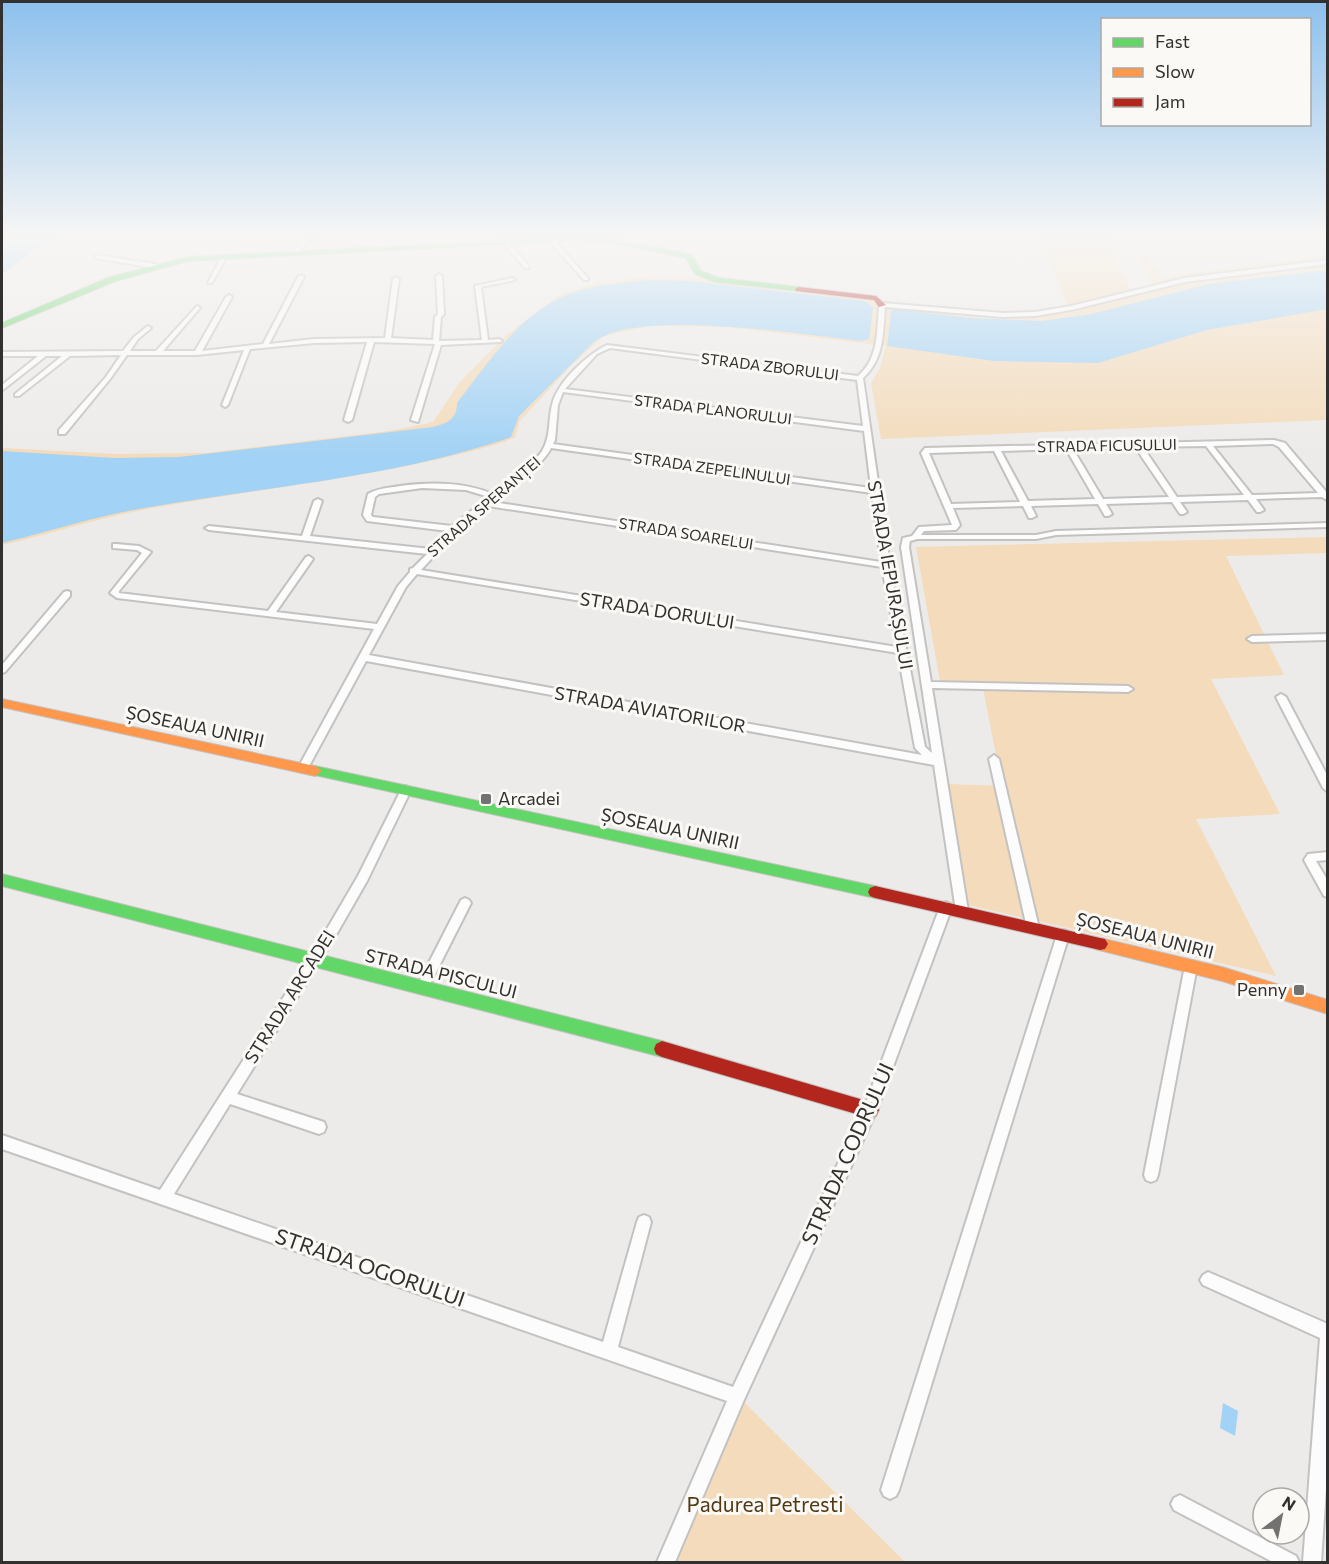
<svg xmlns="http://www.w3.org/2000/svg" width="1329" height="1564" font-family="Commissioner,sans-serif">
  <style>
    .green { fill: #f3dbbb }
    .water { fill: #a2d2f5 }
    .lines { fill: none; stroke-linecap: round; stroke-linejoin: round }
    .street-casing { stroke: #c3c2c0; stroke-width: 4 }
    .fast-casing { stroke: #c3c2c0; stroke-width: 2 }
    .slow-casing { stroke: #c3c2c0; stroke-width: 2 }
    .jam-casing { stroke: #c3c2c0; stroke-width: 2 }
    .street { fill: #fcfcfc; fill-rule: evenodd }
    .fast { fill: #63d668; fill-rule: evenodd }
    .slow { fill: #ff974d; fill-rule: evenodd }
    .jam { fill: #b3261e; fill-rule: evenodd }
    .poi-dot { fill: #737271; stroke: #fbf9f5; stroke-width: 2 }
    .labels { text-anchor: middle; stroke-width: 6; stroke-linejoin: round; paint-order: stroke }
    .far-street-label { font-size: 15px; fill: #323130; stroke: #fbf9f5 }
    .street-label { font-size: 18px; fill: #323130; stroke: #fbf9f5 }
    .poi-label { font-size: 18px; fill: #323130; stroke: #fbf9f5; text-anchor: start }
    .near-street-label { font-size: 21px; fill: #323130; stroke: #fbf9f5 }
    .near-park-label { font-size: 21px; fill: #523914; stroke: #fbf9f5 }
  </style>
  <rect width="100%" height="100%" fill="#edebe9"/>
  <path class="green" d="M1040 236H1105L1131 290 1136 291 1154 286 1137 255 1148 256 1161 277 1327 255V420L881 439 871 383 880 368 886 346 727 327 651 326 616 333 603 337 571 366 519 422 515 437 504 442C388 477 266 487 147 509 98 518 50 534 2 545V448L116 454 206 453 389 431 425 424 434 421 459 383 507 334 561 294 601 282 633 278 676 276 707 279 792 291 975 310 1034 313 1068 307Z
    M1327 537V553L1226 556 1284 675 1211 679 1280 814 1196 819 1276 976 968 905 948 784 1002 786 982 683 940 681 916 547Z
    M744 1402 905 1562H677Z"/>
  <path class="water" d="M2 236H62L35 250 2 274Z
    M1327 270V309L1207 330 1098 363 994 361 887 346 891 311 894 309 970 318 1042 321 1091 314 1209 284Z
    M655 280 689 281 864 301 873 307 869 339 861 341C802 335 641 308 595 341L519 416 511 437 503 440C385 479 260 487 139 509 93 517 47 532 2 543V451L115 458 179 457 433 427C447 423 457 420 457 403 487 364 521 312 569 294 596 284 626 282 655 280Z
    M1223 1403 1238 1411 1235 1436 1220 1428Z"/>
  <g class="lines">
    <defs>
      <path id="street" d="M309 236H315L297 253H293V251Z
        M549 239H553L588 278V280H584L549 241Z
        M503 241H507L529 266V268H525L503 243Z
        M97 255 155 264 158 266 155 268 95 258V256Z
        M222 255 227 256 212 283H208Z
        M1328 260V264L1185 282 1071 310 1035 316 1003 317 885 307C883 333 884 360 863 378L890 565 925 747 932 753 901 547 903 538 912 536 919 527 952 525 921 453 925 448 1274 440 1285 443 1328 494 1327 500 1322 497 1256 499 1264 510 1260 512H1257L1248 500 1180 502 1187 512 1183 514H1180L1172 502 1106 504 1112 514 1108 516H1105L1098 504 1031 506 1036 516 1032 518H1029L1023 506 953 508 960 525 956 530 924 531 921 535H1036L1056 531 1328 523V527L1056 535 1036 539H917L910 541 909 547 931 682 1128 686 1133 689 1128 692 932 688 968 911 966 914 962 916 958 914 956 911 934 765 366 661 308 768 303 772 298 768 374 629 117 598 110 593 142 553 137 550 113 548V544H116L139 546 151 552 119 591V593L268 611 306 557 309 556 313 559 276 612 377 624 398 586 410 572V569L413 568 427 554 209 530 205 528 209 526 302 536 314 501 318 499 322 501 310 536 431 549 448 531 367 521 363 515 368 494C378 488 389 488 400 486 432 482 463 482 493 494 507 483 533 465 542 451 551 437 548 420 552 405 557 382 587 355 607 345L858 376C879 358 877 330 879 305L882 303 1003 313 1035 312 1071 306 1185 278ZM610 348 857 380 863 426 565 389 597 354ZM563 392 864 431 871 488 553 444 555 440 558 405ZM1273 444 1279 447 1318 493 1252 495 1213 446ZM1206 446 1244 495 1177 497 1143 447ZM1135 447 1169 497 1103 499 1073 449ZM551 448 872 493 881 562 493 502C508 491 543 465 551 448ZM1066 449 1095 499 1028 501 1001 451ZM994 451 1020 502 951 504 929 453ZM422 488 466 490 489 497 452 526 373 517 371 515 375 497 379 494ZM488 506 882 567 897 647 421 570 457 531ZM417 574 898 653 915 748 922 755 369 655 406 587Z
        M439 274 442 276 444 314 441 317 439 341 482 340 475 286 512 278 515 280 481 287 488 340 499 339 502 341 501 342 441 345 418 422 411 420 435 344 374 342 352 420 348 422 344 420 367 342 314 343 250 349 228 405 225 407 222 405 244 350 197 355H127L110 379 65 434H59V430L106 377 121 355 70 356 19 396H15V394L62 356H46L4 389 2 390V385L38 356H2V352L123 351 134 337 148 326 151 328 150 329 138 339 130 351H156L197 306 200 308 199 309 163 351H195L226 297 229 295 232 297 202 351 263 344 298 277 301 275 304 277 269 344 314 339 385 338 393 279 396 277 399 279 391 338 433 340 435 317 438 314 436 276Z
        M67 591 70 592V596L5 672 2 673V665L64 592Z
        M1328 634V640L1252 642 1247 639 1252 636Z
        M1281 694 1286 697 1328 777V792L1323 788 1276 697Z
        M994 755 999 759 1039 928 1037 931 1033 933 1029 931 1027 928 989 759Z
        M406 786 411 790 367 881 332 942 237 1094 324 1122 326 1127 324 1132 319 1134 230 1104 174 1194 603 1342 637 1222 639 1217 644 1215 649 1217 651 1222 618 1347 733 1387 864 1108 940 907 942 904 946 902 950 904 952 907 877 1110 743 1402 675 1562H657L727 1401 2 1149V1135L160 1190 324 934 358 876 401 790Z
        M1328 852V860L1316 861 1328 881V897L1324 896 1304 860 1308 854Z
        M465 898 469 900 471 903 426 992 422 993 418 992 416 988 418 984 461 900Z
        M1063 930 1067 931 1069 935 899 1490 896 1496 890 1499 884 1496 881 1490 1057 935 1059 931Z
        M1191 961 1195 962 1197 966 1158 1175 1156 1180 1151 1182 1146 1180 1144 1175 1185 966 1187 962Z
        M1208 1272 1328 1324V1460L1321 1562H1303L1320 1338 1203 1285 1200 1280 1203 1275Z
        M1180 1495 1296 1556 1299 1562H1273L1174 1510 1171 1504 1174 1498Z"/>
      <path id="fast" d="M574 237 613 239 689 254H692L701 271 719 278 799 287 803 289 799 291 715 282 695 274 686 258 613 243 574 241 188 261 116 281 2 328V323L110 277 188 257Z
        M315 766 875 886 880 888 882 892 880 896 875 898 310 774 308 771Z
        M2 874 662 1041 668 1044 670 1049 668 1054 662 1057 2 886Z"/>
      <path id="slow" d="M2 699 315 766 322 771 315 776 2 707Z
        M1100 938 1222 967 1328 1000V1014L1222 981 1095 949 1092 944 1095 939Z"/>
      <path id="jam" d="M799 287 876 296 886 305 879 307 874 300 796 291 795 289Z
        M875 886 1100 938 1105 939 1108 944 1105 949 1100 950 875 898 870 896 868 892 870 888Z
        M662 1041 870 1102 876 1104 879 1110 876 1116 870 1118 662 1057 656 1054 654 1049 656 1044Z"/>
    </defs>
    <use href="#street" class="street-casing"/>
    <use href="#fast" class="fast-casing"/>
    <use href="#slow" class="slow-casing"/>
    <use href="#jam" class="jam-casing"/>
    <use href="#street" class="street"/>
    <use href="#fast" class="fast"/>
    <use href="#slow" class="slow"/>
    <use href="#jam" class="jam"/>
  </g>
  <linearGradient id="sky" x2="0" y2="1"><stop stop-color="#8cc0ed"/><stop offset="0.52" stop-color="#f7f6f5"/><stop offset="1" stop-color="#f7f6f5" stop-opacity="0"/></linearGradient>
  <rect width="1329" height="455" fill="url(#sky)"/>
  <g class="poi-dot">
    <rect x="480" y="793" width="12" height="12" rx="3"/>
    <rect x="1293" y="984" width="12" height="12" rx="3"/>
  </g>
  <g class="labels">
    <g class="far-street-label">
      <text transform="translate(770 367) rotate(7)" y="5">STRADA ZBORULUI</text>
      <text transform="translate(713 410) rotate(7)" y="5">STRADA PLANORULUI</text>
      <text transform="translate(1107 446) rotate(-1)" y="5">STRADA FICUSULUI</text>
      <text transform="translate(712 469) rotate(8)" y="5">STRADA ZEPELINULUI</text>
      <text transform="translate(484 507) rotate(-41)" y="5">STRADA SPERANȚEI</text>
      <text transform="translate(686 534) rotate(9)" y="5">STRADA SOARELUI</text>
    </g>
    <g class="street-label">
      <text transform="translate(890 575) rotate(80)" y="6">STRADA IEPURAȘULUI</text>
      <text transform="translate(657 611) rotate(9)" y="6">STRADA DORULUI</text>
      <text transform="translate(650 710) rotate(10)" y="6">STRADA AVIATORILOR</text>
      <text transform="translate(195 727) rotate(12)" y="6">ȘOSEAUA UNIRII</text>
      <text transform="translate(670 829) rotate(12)" y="6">ȘOSEAUA UNIRII</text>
      <text transform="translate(1145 936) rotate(14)" y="6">ȘOSEAUA UNIRII</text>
      <text transform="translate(441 974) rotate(14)" y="6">STRADA PISCULUI</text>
      <text transform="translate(290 997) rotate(-58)" y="6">STRADA ARCADEI</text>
    </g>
    <g class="poi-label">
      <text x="498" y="805">Arcadei</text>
      <text x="1287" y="996" text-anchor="end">Penny</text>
    </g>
    <g class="near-street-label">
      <text transform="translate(848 1154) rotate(-66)" y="7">STRADA CODRULUI</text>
      <text transform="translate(370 1268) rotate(19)" y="7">STRADA OGORULUI</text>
    </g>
    <g class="near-park-label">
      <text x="765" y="1512">Padurea Petresti</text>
    </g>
  </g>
  <rect width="1329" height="1564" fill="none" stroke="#323130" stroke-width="6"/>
  <rect x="1101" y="18" width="210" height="108" fill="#fbf9f5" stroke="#aba9a6" stroke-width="1.5"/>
  <rect x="1113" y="38" width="30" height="9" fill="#63d668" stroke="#aba9a6" stroke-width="1.5"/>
  <text x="1155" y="48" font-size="18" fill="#323130">Fast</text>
  <rect x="1113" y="68" width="30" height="9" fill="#ff974d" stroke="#aba9a6" stroke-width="1.5"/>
  <text x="1155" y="78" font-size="18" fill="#323130">Slow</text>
  <rect x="1113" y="98" width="30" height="9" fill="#b3261e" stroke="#aba9a6" stroke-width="1.5"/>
  <text x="1155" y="108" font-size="18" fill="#323130">Jam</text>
  <g transform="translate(1281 1516) rotate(32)"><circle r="28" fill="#fbf9f5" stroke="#aba9a6" stroke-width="1.5"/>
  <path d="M0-4.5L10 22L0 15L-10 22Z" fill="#737271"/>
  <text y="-9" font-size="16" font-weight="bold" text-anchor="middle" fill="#323130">N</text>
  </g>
</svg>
